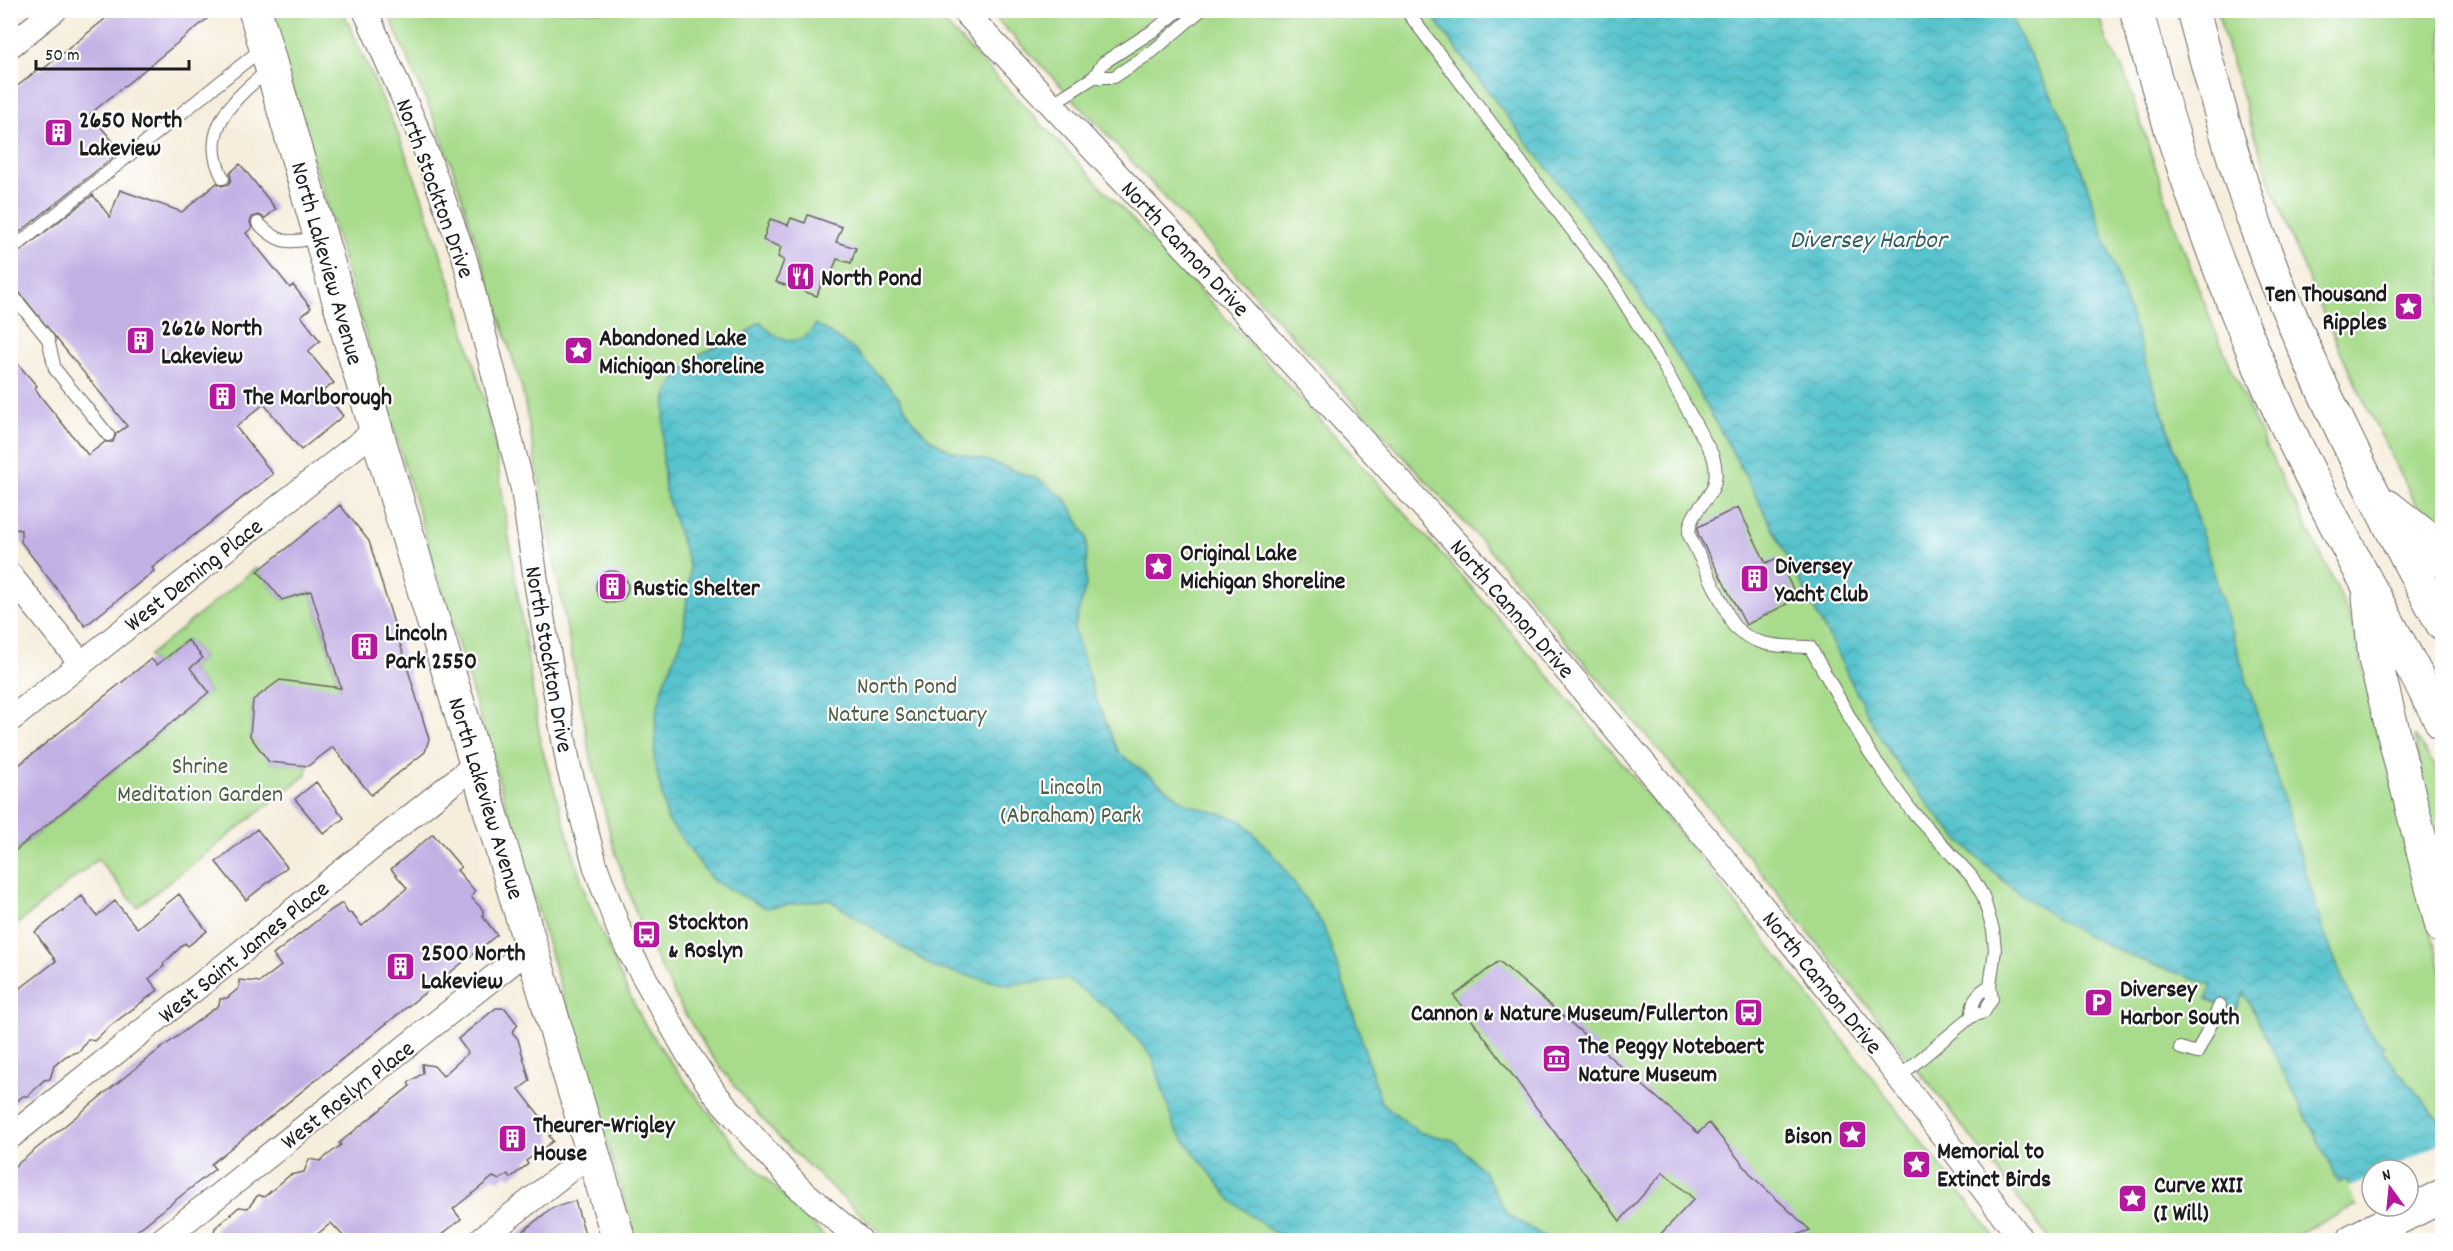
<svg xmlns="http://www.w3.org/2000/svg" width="2453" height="1251" font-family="Dekko,sans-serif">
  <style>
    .green { fill: #a8dc8c; stroke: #627c54; stroke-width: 1.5 }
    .water { fill: url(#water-waves); stroke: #397074; stroke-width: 1.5; fill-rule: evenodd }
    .pier { fill: #f6eddb }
    .building { fill: #c2b0e5 }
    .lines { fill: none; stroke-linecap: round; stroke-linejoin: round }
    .lane-casing { stroke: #68655f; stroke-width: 14 }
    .street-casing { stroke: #68655f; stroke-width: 26 }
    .secondary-casing { stroke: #68655f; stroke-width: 35 }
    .highway-casing { stroke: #68655f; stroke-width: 35 }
    .lane { stroke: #fff; stroke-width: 12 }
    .street { stroke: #fff; stroke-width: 24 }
    .secondary { stroke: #fff; stroke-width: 33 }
    .highway { stroke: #fff; stroke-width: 33 }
    .labels { text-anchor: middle; stroke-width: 4.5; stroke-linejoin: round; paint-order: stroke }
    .poi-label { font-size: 24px; font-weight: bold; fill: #1c1c1c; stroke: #fff; text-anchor: start }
    .street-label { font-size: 24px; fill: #1c1c1c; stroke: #fff }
    .park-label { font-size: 24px; fill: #4d5f43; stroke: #fff }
    .water-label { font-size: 26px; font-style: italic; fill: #335f63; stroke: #fff }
  </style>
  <defs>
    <pattern id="water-waves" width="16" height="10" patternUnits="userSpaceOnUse" patternTransform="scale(1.5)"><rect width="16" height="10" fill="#56c3cd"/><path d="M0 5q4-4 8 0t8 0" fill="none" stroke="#4aa7af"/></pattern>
  </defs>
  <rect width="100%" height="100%" fill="#fff"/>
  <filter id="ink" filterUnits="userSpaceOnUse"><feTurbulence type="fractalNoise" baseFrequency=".0167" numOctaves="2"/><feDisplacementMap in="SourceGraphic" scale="12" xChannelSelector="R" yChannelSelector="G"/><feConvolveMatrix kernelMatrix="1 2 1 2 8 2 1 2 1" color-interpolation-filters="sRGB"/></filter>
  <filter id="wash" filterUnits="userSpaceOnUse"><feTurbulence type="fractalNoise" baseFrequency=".008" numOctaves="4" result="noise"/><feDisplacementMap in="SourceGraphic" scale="24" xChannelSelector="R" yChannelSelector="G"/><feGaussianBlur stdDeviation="1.35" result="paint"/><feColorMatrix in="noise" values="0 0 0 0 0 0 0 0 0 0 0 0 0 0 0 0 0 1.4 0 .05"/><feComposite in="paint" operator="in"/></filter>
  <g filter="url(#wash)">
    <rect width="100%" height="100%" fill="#f6eddb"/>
    <path class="green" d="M269 11H343L400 139 421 194 456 300 485 403 494 440 541 745 586 896 624 984 644 1023 671 1063 742 1155 828 1240H636Z
      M387 11H933C1135 221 1337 432 1528 652 1692 842 1845 1041 1997 1240H891L885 1237 782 1141 747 1102 708 1051 682 1009 642 931 613 845 590 753 522 388 452 166 436 123Z
      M989 11H2099L2107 41 2124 72 2175 226 2213 326 2264 442 2338 589 2351 622 2442 973V1165L2408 1170H2372V1199L2284 1240H2050L1935 1091 1745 852 1484 544 1100 127Z
      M2217 11H2442V543L2433 536C2366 410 2303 281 2258 146 2243 101 2230 56 2217 11Z
      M256 568 282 600 311 592 348 713 253 701 250 736 270 762 308 766 305 776 137 907 98 859 11 929V855L209 692 190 668 203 658 188 640 157 665 148 656Z
      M2414 735 2442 777V873L2425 804Z"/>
    <path class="water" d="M1429 11H2007L2067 125 2189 492 2324 932C2336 961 2358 1029 2384 1045L2381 1049 2442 1124 2440 1130 2442 1138V1240H2379L2348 1182 2344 1180 2339 1183 2244 993 2235 1011 2206 999 2212 985C2146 964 2083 940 2026 898 1973 859 1926 808 1890 753 1866 715 1847 673 1827 634 1779 542 1734 449 1680 361 1656 321 1631 280 1603 242 1546 164 1484 90 1429 11ZM2372 1170H2408V1206H2372Z
      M760 321C775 341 801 351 816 324L856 351 898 396 913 421 928 437 950 451 988 461 1040 480 1067 500 1087 538 1086 585 1074 629 1094 694 1119 753 1187 804 1241 820 1279 861 1323 925 1354 1015 1381 1102 1418 1132 1453 1140 1484 1172 1508 1215 1550 1240H1294L1273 1232 1232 1201 1174 1127 1153 1058 1117 1015 1067 979 1008 985 935 968 828 899 766 908 713 881 667 819 654 760 656 714 664 682 683 637 690 568 665 491 662 446 666 397 677 375 700 354 745 334Z"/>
    <path class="pier" d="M2442 1143V1236L2433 1240H2376L2348 1188 2372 1177V1206H2408V1170H2387Z"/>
    <g id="blocks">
      <path class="building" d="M116 10H200L207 19 90 114 121 151 10 240V92L40 68 42 70Z
        M240 164 276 209 265 218 259 215 252 217 250 222 252 228 246 233 290 288 293 285 311 308 301 316 320 341 308 351 334 383 323 391 343 416 301 450 264 404 236 427 273 474 152 568 154 571 85 626 21 542V530L10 528V355L37 386 35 388 41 397 88 455 105 442H113L116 434 127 426 10 281V259L93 195 110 217 120 190 182 212 217 183 222 186 229 184 231 179 230 173Z
        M808 215 842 227 836 242 856 248 851 263 837 259 831 275 825 273 817 296 776 282 784 260 778 257 781 247 763 240 770 219 788 225 791 218 805 223Z
        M340 505 369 541 429 739 425 752 371 795 333 747 308 766 269 762 250 736 253 700 280 680 341 688 311 591 282 600 258 571Z
        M1738 507 1766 563 1777 558 1796 595 1785 600 1787 604 1746 625 1698 534V527Z
        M596 587a16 16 0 1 1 32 0a16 16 0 1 1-32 0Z
        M188 640 203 658 190 668 209 692 10 855V772L151 659 157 665Z
        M316 782 344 818 324 834 295 799Z
        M257 829 287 867 246 900 216 862Z
        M433 834 461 867 457 870 475 891 471 897 483 910V917L497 935 211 1164 215 1169 125 1240H10V1170L147 1059 219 1005 220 999 227 998 239 988V980L260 982 281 966 273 955 328 912 342 903 348 913 352 914 362 926 407 888 391 869Z
        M179 894 207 931 188 946 185 943 163 964 164 966 149 979 158 990 110 1026 94 1041 88 1039 80 1051 66 1056 54 1066 50 1079 44 1080 28 1096H23L10 1107V996L56 961 35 932 82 896 97 916 115 901 137 928Z
        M1499 961 1698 1133 1709 1123 1754 1178 1810 1230 1796 1235 1800 1240H1655L1694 1199 1663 1172 1620 1221 1454 996Z
        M496 1008H505L518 1025 512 1032 518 1039 530 1081 519 1089 544 1121 542 1123 551 1135 549 1136 553 1141 526 1161 528 1164 510 1178 508 1174 499 1180 493 1177 453 1209 461 1219 435 1240H347L331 1223 314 1237 305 1240H212L215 1228 239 1207 248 1208 258 1195 264 1197 290 1175 304 1172 309 1159 320 1161 341 1145 339 1143 410 1086 408 1083 423 1073 422 1064 434 1066 443 1076 468 1053 458 1039Z
        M575 1201 587 1240H512L552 1208Z"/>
    </g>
  </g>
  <g filter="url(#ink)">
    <use href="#blocks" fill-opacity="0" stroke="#68655f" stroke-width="1.5"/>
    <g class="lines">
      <defs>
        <path id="lane" d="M1406 10 1614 286 1663 365 1713 456C1726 499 1689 502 1689 535L1733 625C1755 648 1780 646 1810 647L1870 753 1911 810 1972 877 1983 896 1993 930 1995 950 1990 986 1992 999 1984 1012 1972 1016 1899 1077
          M1094 77 1103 63 1156 29 1179 10
          M1050 105 1094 77H1114L1153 51 1201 10
          M223 178C197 130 235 97 270 69
          M258 223C281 246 289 243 319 237
          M10 251 264 47
          M10 292 48 339 55 369 108 435
          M1972 1016C1972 1001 1976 993 1990 986
          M2180 1048 2197 1053 2220 1005"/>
        <path id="street" d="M365 10 421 138 464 256 523 489 537 588 569 768 596 868 618 927 627 947 688 1054 716 1095 797 1186 860 1240
          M963 10 1198 261 1497 587 1736 874 1877 1049 2022 1240
          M10 46 55 10
          M10 575 81 663
          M10 720 376 430
          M10 1137 475 765
          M162 1240 532 947
          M480 1240 592 1152"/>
        <path id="secondary" d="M255 10 382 450 619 1240
          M2354 1240 2442 1196"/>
        <path id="highway" d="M2136 10C2169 133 2210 251 2260 367 2313 489 2380 606 2442 723
          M2193 10C2215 92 2236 175 2266 254 2313 379 2378 506 2442 623
          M2387 506 2430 540 2442 561
          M2369 597 2375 659 2442 927"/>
      </defs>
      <use href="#lane" class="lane-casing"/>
      <use href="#street" class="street-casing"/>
      <use href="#secondary" class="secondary-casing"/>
      <use href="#highway" class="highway-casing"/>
      <use href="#lane" class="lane"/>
      <use href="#street" class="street"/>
      <use href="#secondary" class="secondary"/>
      <use href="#highway" class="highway"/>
    </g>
  </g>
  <defs>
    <symbol id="building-square" viewBox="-11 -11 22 22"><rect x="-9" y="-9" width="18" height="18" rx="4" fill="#b5179e" stroke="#fff"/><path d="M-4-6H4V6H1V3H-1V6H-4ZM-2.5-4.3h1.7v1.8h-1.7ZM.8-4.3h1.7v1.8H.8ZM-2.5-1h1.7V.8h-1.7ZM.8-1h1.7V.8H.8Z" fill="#fff"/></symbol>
    <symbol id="restaurant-square" viewBox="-11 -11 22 22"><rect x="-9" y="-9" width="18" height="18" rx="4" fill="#b5179e" stroke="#fff"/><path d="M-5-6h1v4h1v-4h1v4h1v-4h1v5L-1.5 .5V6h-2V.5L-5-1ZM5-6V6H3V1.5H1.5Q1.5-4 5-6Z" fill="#fff"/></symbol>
    <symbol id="sight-square" viewBox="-11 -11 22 22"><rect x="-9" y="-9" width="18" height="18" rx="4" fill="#b5179e" stroke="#fff"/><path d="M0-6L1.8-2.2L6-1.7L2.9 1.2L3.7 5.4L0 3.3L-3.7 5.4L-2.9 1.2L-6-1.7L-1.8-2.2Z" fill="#fff"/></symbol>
    <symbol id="bus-square" viewBox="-11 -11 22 22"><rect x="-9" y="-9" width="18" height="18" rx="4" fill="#b5179e" stroke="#fff"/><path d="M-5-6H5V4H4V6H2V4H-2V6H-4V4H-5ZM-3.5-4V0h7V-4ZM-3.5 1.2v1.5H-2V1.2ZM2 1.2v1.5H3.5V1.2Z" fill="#fff"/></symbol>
    <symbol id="parking-square" viewBox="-11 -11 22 22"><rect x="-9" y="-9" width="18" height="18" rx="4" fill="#b5179e" stroke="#fff"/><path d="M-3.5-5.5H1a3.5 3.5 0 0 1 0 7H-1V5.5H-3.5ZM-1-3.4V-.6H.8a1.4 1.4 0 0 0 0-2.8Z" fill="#fff"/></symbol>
    <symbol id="museum-square" viewBox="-11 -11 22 22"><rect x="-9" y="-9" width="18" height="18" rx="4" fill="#b5179e" stroke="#fff"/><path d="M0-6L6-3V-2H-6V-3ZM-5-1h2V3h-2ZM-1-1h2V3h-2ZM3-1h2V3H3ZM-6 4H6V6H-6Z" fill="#fff"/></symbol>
  </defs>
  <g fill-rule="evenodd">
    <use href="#building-square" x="42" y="116" width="33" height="33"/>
    <use href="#restaurant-square" x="784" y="260" width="33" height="33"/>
    <use href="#sight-square" x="2392" y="290" width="33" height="33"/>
    <use href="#building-square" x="124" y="324" width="33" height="33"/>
    <use href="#sight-square" x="562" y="334" width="33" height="33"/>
    <use href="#building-square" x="206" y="380" width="33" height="33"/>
    <use href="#sight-square" x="1142" y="550" width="33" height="33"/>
    <use href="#building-square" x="1738" y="562" width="33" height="33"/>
    <use href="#building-square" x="596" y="570" width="33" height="33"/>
    <use href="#building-square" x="348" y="630" width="33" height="33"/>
    <use href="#bus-square" x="630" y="918" width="33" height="33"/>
    <use href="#building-square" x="384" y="950" width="33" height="33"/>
    <use href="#parking-square" x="2082" y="986" width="33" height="33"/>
    <use href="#bus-square" x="1732" y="996" width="33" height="33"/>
    <use href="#museum-square" x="1540" y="1042" width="33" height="33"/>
    <use href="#sight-square" x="1836" y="1118" width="33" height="33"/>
    <use href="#building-square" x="496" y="1122" width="33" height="33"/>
    <use href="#sight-square" x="1900" y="1148" width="33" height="33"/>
    <use href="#sight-square" x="2116" y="1182" width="33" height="33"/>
  </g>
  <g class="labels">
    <g class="poi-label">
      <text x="79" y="127">2650 North<tspan x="79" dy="28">Lakeview</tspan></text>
      <text x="821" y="285">North Pond</text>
      <text x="2387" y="301" text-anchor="end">Ten Thousand<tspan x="2387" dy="28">Ripples</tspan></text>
      <text x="161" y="335">2626 North<tspan x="161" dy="28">Lakeview</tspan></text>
      <text x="599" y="345">Abandoned Lake<tspan x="599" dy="28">Michigan Shoreline</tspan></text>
      <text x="243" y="404">The Marlborough</text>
      <text x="1180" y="560">Original Lake<tspan x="1180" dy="28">Michigan Shoreline</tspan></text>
      <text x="1775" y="573">Diversey<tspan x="1775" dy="28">Yacht Club</tspan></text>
      <text x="633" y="595">Rustic Shelter</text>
      <text x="385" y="640">Lincoln<tspan x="385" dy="28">Park 2550</tspan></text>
      <text x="668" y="929">Stockton<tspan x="668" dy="28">&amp; Roslyn</tspan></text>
      <text x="421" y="960">2500 North<tspan x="421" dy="28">Lakeview</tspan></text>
      <text x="2120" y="996">Diversey<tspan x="2120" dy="28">Harbor South</tspan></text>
      <text x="1728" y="1020" text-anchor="end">Cannon &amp; Nature Museum/Fullerton</text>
      <text x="1578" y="1053">The Peggy Notebaert<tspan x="1578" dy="28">Nature Museum</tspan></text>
      <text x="533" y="1132">Theurer-Wrigley<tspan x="533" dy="28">House</tspan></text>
      <text x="1832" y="1143" text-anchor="end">Bison</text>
      <text x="1937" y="1158">Memorial to<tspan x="1937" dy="28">Extinct Birds</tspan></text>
      <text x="2154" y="1192">Curve XXII<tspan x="2154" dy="28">(I Will)</tspan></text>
    </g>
    <g class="street-label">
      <text transform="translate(436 188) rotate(70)" y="8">North Stockton Drive</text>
      <text transform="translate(1186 248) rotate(47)" y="8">North Cannon Drive</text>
      <text transform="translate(328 263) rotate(74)" y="8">North Lakeview Avenue</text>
      <text transform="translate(193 574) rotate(-38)" y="8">West Deming Place</text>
      <text transform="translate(1513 608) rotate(49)" y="8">North Cannon Drive</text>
      <text transform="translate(550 659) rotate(80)" y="8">North Stockton Drive</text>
      <text transform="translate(487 798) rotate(73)" y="8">North Lakeview Avenue</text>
      <text transform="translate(243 951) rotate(-39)" y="8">West Saint James Place</text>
      <text transform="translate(1823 982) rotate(51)" y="8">North Cannon Drive</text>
      <text transform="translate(347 1094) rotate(-38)" y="8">West Roslyn Place</text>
    </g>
    <g class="park-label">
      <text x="907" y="693">North Pond<tspan x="907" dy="28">Nature Sanctuary</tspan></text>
      <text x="200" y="773">Shrine<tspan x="200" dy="28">Meditation Garden</tspan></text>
      <text x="1071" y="794">Lincoln<tspan x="1071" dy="28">(Abraham) Park</tspan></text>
    </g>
    <g class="water-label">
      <text x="1868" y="247">Diversey Harbor</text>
    </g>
  </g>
  <rect width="2453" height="1251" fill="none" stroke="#fff" stroke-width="36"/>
  <g transform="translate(2390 1188) rotate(345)"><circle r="28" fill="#ffffff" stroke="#a4a4a4" stroke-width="1.5"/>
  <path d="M0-4.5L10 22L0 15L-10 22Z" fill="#b5179e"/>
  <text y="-9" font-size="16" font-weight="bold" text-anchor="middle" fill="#1c1c1c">N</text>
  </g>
  <path d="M36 60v9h153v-9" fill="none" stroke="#1c1c1c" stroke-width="3"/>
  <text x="45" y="60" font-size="18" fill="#1c1c1c" stroke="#ffffff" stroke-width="4.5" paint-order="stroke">50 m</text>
</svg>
